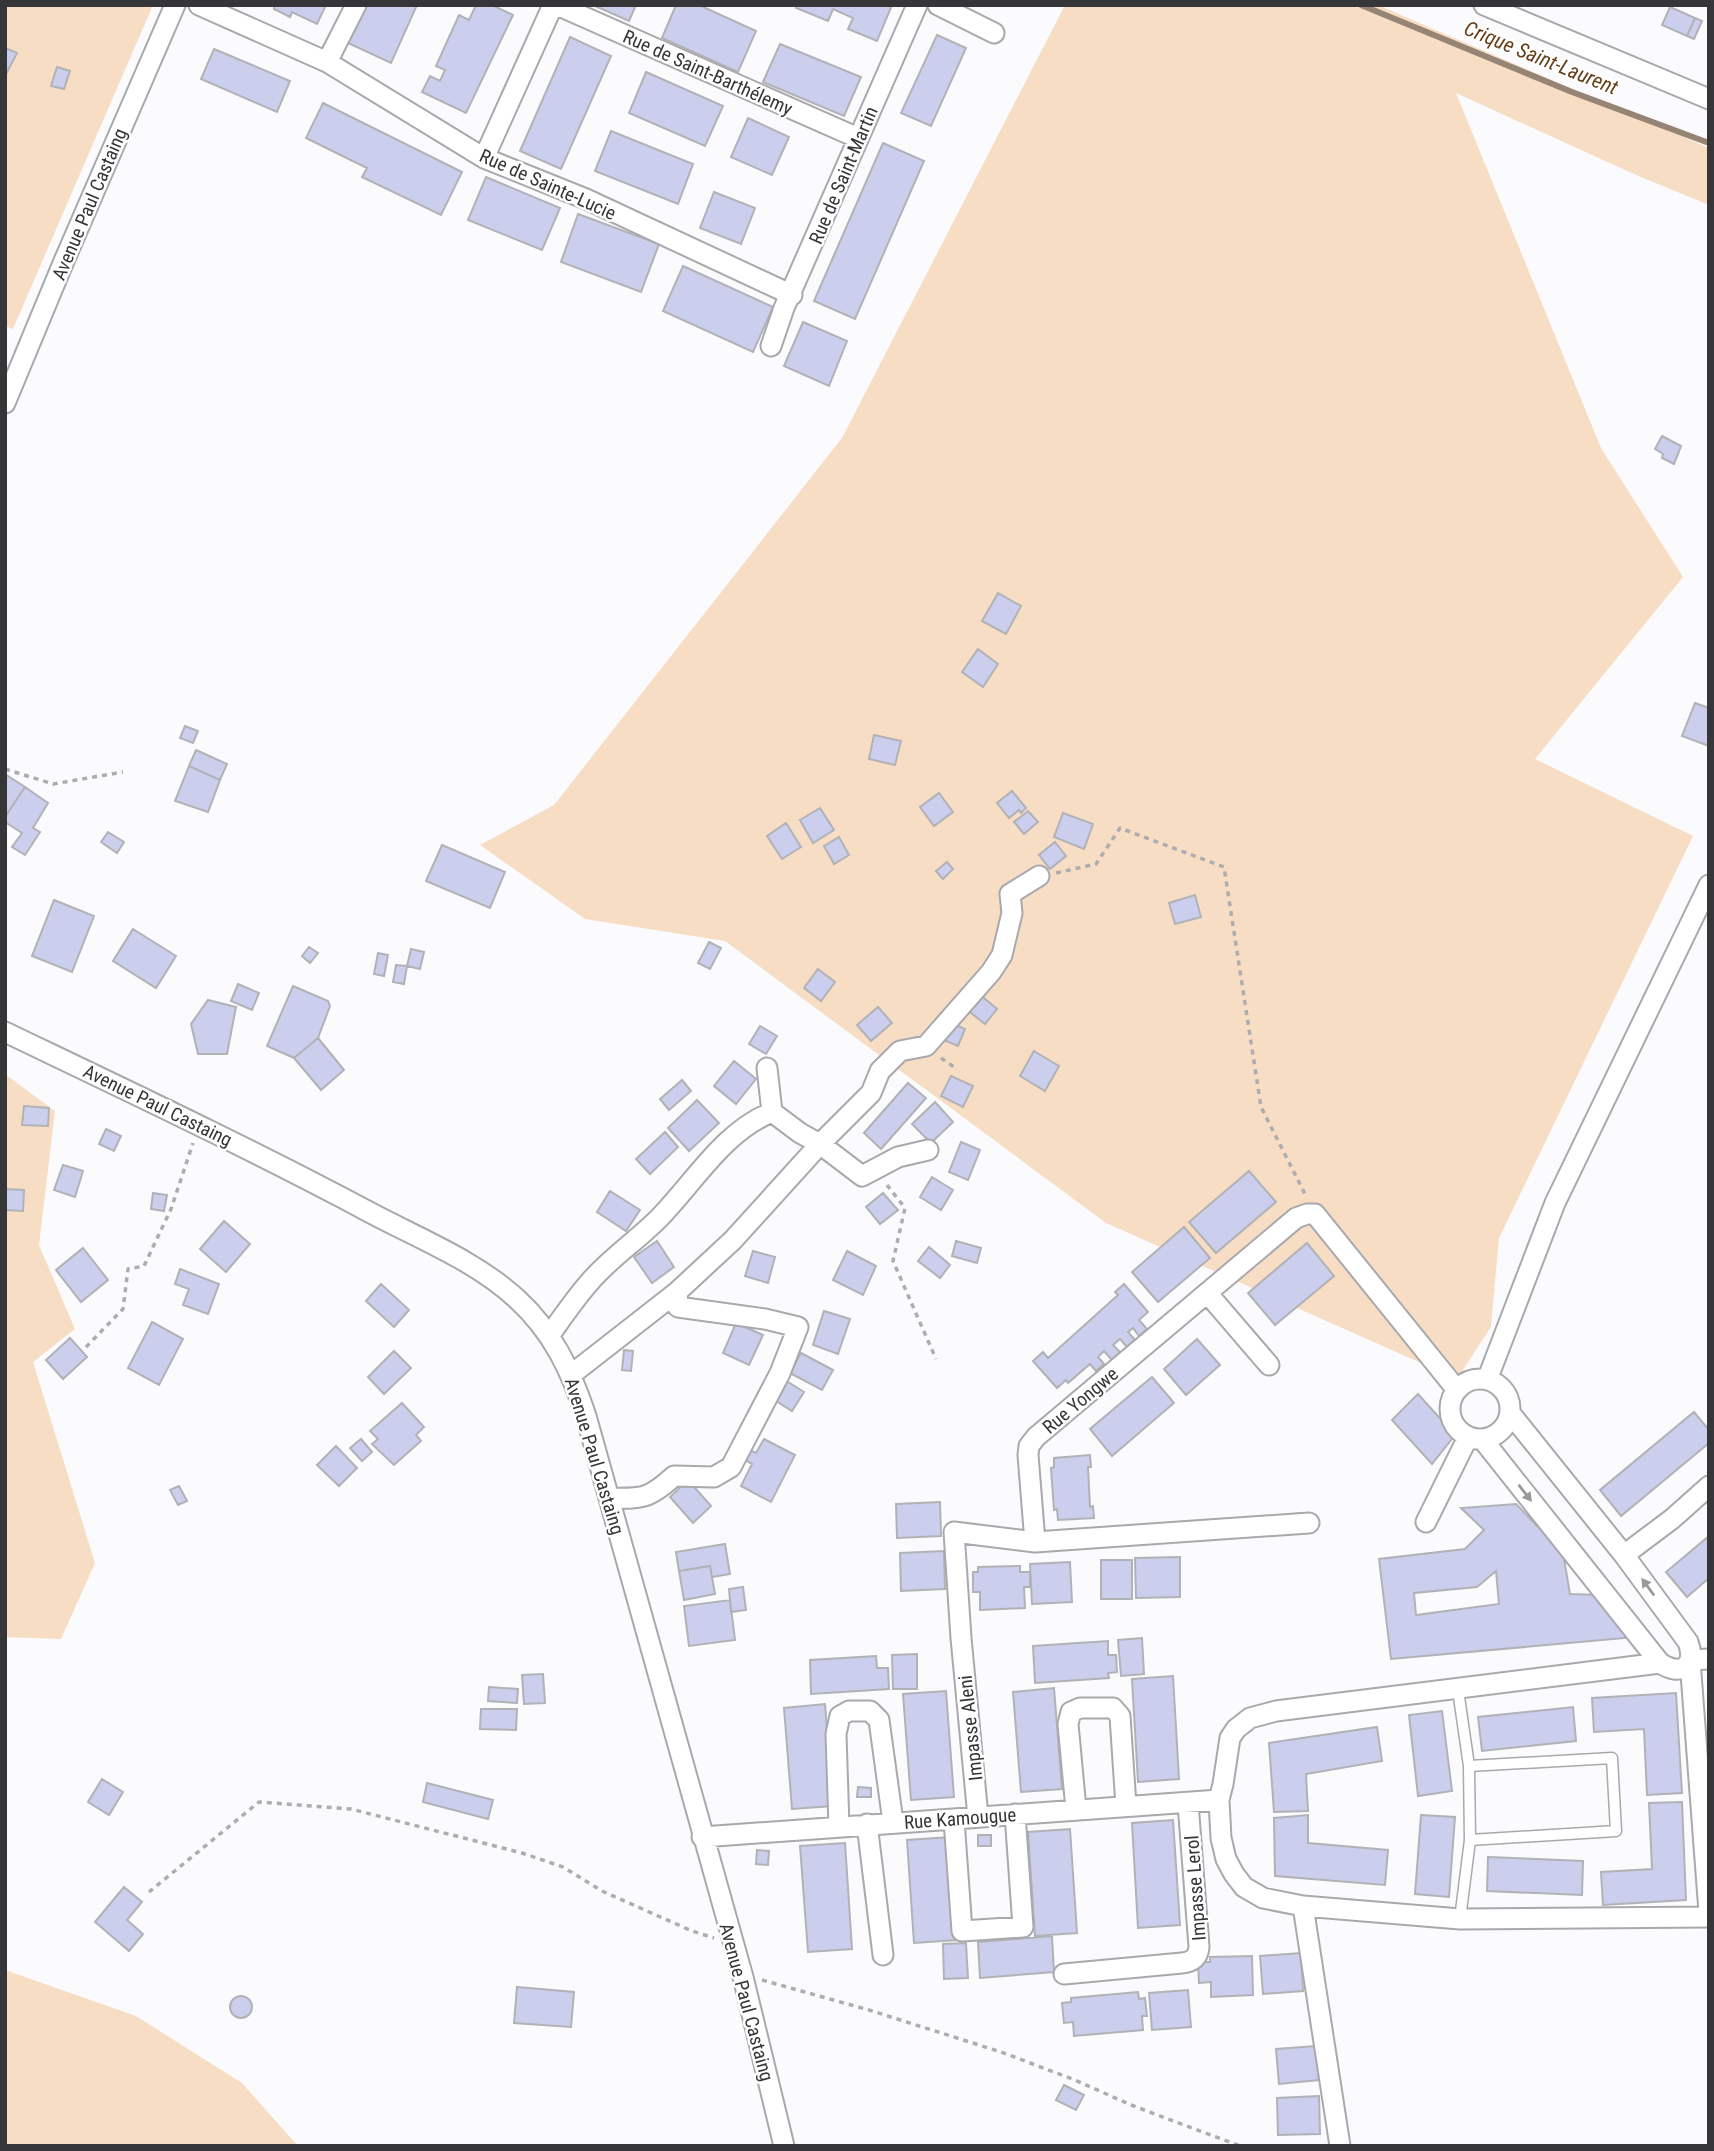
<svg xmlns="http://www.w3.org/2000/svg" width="1714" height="2151" font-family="'Roboto Condensed',sans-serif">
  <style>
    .green { fill: #f8ddc5 }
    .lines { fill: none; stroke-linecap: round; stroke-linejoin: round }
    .stream { stroke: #968474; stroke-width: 6 }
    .building { fill: #ccceee; stroke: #b1b2b6; stroke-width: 2; fill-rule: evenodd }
    .service-casing { stroke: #a9a9ad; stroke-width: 13 }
    .minor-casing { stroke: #a9a9ad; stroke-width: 23 }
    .path { stroke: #adadb0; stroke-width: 3.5; stroke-dasharray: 5 5; stroke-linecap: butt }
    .service { stroke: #fff; stroke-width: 10 }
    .minor { stroke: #fff; stroke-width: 19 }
    .oneway { fill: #9a9a9c }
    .labels { text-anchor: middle; stroke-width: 5; stroke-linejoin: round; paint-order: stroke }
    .street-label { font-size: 19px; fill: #363638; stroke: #fff }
    .water-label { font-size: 21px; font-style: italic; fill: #643f18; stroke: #fff }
  </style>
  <rect width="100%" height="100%" fill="#fbfbfe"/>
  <path class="green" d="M5 5H153L13 329 5 326Z
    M1065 5H1378L1709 148V205L1636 175 1456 93 1601 448 1683 577 1535 759 1693 836 1499 1238 1491 1327 1457 1379 1106 1223 725 941 585 919 480 845 554 805 842 438Z
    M5 1074 55 1111 39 1245 75 1329 33 1362 95 1563 61 1639 5 1637Z
    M5 1970 136 2016 242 2083 298 2146H5Z"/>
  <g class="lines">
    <path class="stream" d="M1361 5 1572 92 1709 143"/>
  </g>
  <path class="building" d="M275 5H326L317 24 292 12 290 17 274 9Z
    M365 5H417L391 63 348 43Z
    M476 5H492L513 15 466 113 422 92 430 76 440 81 445 70 436 66 459 15 469 20Z
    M593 5H636L629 21Z
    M676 5H699L756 31 738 72 662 38Z
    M797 5H892L877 41 848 29 853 18 833 9 828 21 796 8Z
    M1670 7 1695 18 1687 36 1662 25Z
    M1695 18 1702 21 1694 39 1687 36Z
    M937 35 966 48 931 126 901 113Z
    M570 37 611 56 561 169 520 151Z
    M780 44 861 77 844 116 763 82Z
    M5 48 17 53 5 76Z
    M214 49 290 81 277 112 201 79Z
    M57 67 70 71 64 89 51 86Z
    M646 72 723 106 705 146 629 113Z
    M323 103 462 172 441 215 362 177 367 168 306 138Z
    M748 118 789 137 772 175 731 157Z
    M611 131 693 164 678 204 595 171Z
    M883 143 924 161 855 319 814 301Z
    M486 177 560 208 542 250 468 220Z
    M714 192 755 208 741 244 700 228Z
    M578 214 659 244 641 292 561 262Z
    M683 266 773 307 753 352 663 311Z
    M803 322 847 341 829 386 784 366Z
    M1662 436 1681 446 1674 464 1662 458 1663 454 1655 449Z
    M998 593 1021 606 1006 634 982 621Z
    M978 649 998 664 983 687 962 672Z
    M1695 703 1709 708V746L1682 736Z
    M185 726 198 731 193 743 180 738Z
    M874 735 901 741 895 765 869 759Z
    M196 750 227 764 220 780 189 766Z
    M189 766 220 780 208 812 175 801Z
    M5 774 25 787 5 817Z
    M25 787 48 803 33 828 40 832 25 855 12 847 22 833 5 822V817Z
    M1012 791 1026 808 1021 813 1019 810 1009 818 997 803Z
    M939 793 953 812 934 826 920 807Z
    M820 808 834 830 813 843 800 820Z
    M1028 811 1038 822 1024 834 1014 822Z
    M1063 813 1093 824 1084 849 1054 837Z
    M786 823 801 847 782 859 767 836Z
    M108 832 124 842 117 853 101 842Z
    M839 837 849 855 834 864 824 846Z
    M1055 842 1066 856 1050 869 1039 855Z
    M442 845 505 872 490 908 426 881Z
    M947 862 953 869 943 879 936 871Z
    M1195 895 1201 917 1175 924 1169 903Z
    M54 900 94 916 72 972 32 956Z
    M133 929 176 956 156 988 113 961Z
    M709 942 721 948 710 969 698 963Z
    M309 947 318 953 310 963 302 956Z
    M411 949 424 952 420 969 407 966Z
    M378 953 388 955 384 976 374 974Z
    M396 965 407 966 404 984 393 982Z
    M818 969 835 982 821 1001 804 988Z
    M238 984 259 993 252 1010 231 1001Z
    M293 986 328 1001 330 1006 318 1038 294 1058 267 1046Z
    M978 993 997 1009 985 1024 966 1009Z
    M208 1000 236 1007 227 1054H198L191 1024Z
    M878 1007 892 1023 871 1041 857 1025Z
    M951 1023 965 1029 958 1046 944 1040Z
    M760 1026 777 1036 766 1054 749 1044Z
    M318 1038 344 1070 321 1090 294 1058Z
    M1034 1051 1059 1066 1045 1091 1020 1076Z
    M734 1061 756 1079 736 1104 714 1086Z
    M951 1076 973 1086 963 1107 941 1096Z
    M682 1080 691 1091 669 1110 660 1099Z
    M908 1083 926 1098 881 1149 864 1133Z
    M697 1100 719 1123 689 1151 668 1128Z
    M935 1102 953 1122 931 1143 912 1124Z
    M24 1106 49 1108 48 1126 22 1125Z
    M106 1129 121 1136 114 1151 99 1144Z
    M665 1132 678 1147 650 1174 636 1159Z
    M961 1142 980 1150 968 1180 949 1172Z
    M63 1165 83 1171 75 1197 54 1190Z
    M1249 1171 1276 1202 1216 1253 1189 1222Z
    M932 1177 953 1190 941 1210 920 1197Z
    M5 1189 24 1190 23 1211 5 1210Z
    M610 1191 640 1210 626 1231 597 1212Z
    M153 1193 167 1195 164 1211 151 1209Z
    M883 1193 898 1210 880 1224 866 1207Z
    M224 1221 250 1244 226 1272 200 1249Z
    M1184 1227 1210 1258 1158 1302 1132 1272Z
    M657 1241 674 1267 652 1283 634 1257Z
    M956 1241 981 1248 977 1263 952 1256Z
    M1307 1243 1334 1276 1275 1325 1248 1293Z
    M929 1247 950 1265 940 1278 918 1261Z
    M83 1248 108 1280 81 1302 56 1270Z
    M753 1251 775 1257 768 1283 745 1276Z
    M847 1251 876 1266 863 1295 833 1280Z
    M180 1269 219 1284 208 1314 183 1305 189 1289 175 1284Z
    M381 1284 409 1310 394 1327 366 1301Z
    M1124 1284 1148 1312 1139 1320 1147 1329 1139 1336 1133 1328 1128 1332 1135 1340 1127 1347 1120 1339 1113 1345 1120 1352 1112 1360 1104 1351 1098 1357 1104 1364 1096 1371 1090 1364 1068 1383 1066 1380 1057 1388 1033 1361 1043 1352 1048 1358 1118 1295 1115 1292Z
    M824 1311 850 1319 838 1354 813 1345Z
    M152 1322 183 1339 159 1385 128 1368Z
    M736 1323 763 1335 749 1365 723 1353Z
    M70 1338 87 1357 63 1379 46 1360Z
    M1197 1339 1220 1365 1186 1395 1164 1369Z
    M624 1350 633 1351 631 1371 622 1370Z
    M394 1351 411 1368 384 1394 368 1377Z
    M801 1353 833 1370 822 1390 790 1373Z
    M1152 1377 1174 1403 1112 1456 1090 1429Z
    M785 1380 804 1392 792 1411 773 1399Z
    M1418 1394 1455 1435 1432 1464 1392 1420Z
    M402 1403 424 1427 416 1435 421 1441 394 1465 372 1444 378 1439 370 1431Z
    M1694 1412 1709 1430V1443L1621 1516 1600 1490Z
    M361 1439 372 1452 362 1461 350 1448Z
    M764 1439 795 1455 771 1502 741 1486 752 1464 743 1459 748 1449 756 1453Z
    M336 1446 357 1468 339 1486 317 1465Z
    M1090 1455 1091 1467H1088L1090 1507 1093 1506 1094 1518 1058 1520 1057 1509 1054 1510 1051 1468 1054 1467V1458Z
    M688 1480 711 1506 693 1523 670 1497Z
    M179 1486 187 1501 178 1505 170 1490Z
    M940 1502 941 1536 897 1538 896 1504Z
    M1516 1504 1563 1553 1570 1594 1602 1595 1636 1637 1391 1659 1379 1559 1465 1549 1484 1530 1461 1508ZM1496 1571 1499 1604 1416 1615 1414 1593 1477 1587Z
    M1709 1536V1578L1687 1597 1666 1572Z
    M725 1544 730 1574 712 1577 710 1566 679 1571 676 1552Z
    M944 1551 945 1589 901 1591 900 1553Z
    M1180 1557V1597L1136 1598 1135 1558Z
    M1101 1560H1132V1599H1101Z
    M1070 1562 1072 1602 1032 1604 1030 1564Z
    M710 1566 715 1594 684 1600 679 1571Z
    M1020 1566V1572H1030V1587H1024L1025 1608 980 1610V1592H973V1572H978V1567Z
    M743 1587 746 1610 731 1612 729 1589Z
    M730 1600 735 1640 689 1646 684 1606Z
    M1142 1638 1144 1674 1121 1676 1118 1640Z
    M1108 1641V1655H1116L1117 1672 1108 1673 1109 1678 1035 1683 1033 1646Z
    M917 1654V1689H893L892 1655Z
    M876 1656 877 1668H888L889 1689 811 1694 810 1660Z
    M543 1674 545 1703 524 1704 522 1675Z
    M1173 1676 1179 1779 1138 1782 1132 1679Z
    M489 1687 518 1689 517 1703 488 1701Z
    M1054 1688 1062 1789 1021 1792 1013 1692Z
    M946 1691 954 1797 911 1800 903 1694Z
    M1676 1693 1682 1793 1647 1795 1644 1729 1594 1732 1592 1698Z
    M825 1704 833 1806 792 1809 784 1708Z
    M1573 1707 1576 1741 1482 1751 1478 1717Z
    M481 1709H517L516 1730 480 1729Z
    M1442 1711 1452 1791 1418 1796 1409 1715Z
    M1377 1727 1382 1761 1306 1774 1308 1811 1274 1812 1269 1743Z
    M102 1779 123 1792 109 1815 88 1802Z
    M427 1783 493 1800 488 1819 423 1802Z
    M858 1787 871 1788V1797H857Z
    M1682 1802 1686 1900 1603 1905 1601 1872 1652 1869 1649 1803Z
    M1308 1815V1843L1388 1850 1385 1885 1275 1876 1274 1818Z
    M1421 1815 1455 1817 1449 1897 1415 1894Z
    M1173 1820 1180 1925 1138 1928 1132 1823Z
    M1070 1829 1077 1933 1035 1936 1028 1832Z
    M978 1835H991V1846H978Z
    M950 1837 957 1940 914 1943 907 1840Z
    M845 1843 852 1949 808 1952 800 1846Z
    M757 1850 769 1851 768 1865 756 1864Z
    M1488 1857 1583 1861 1582 1895 1487 1891Z
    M124 1887 142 1902 127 1920 143 1934 129 1951 95 1922Z
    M1052 1936 1054 1972 980 1978 978 1942Z
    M966 1943 968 1978 944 1979 943 1944Z
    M1301 1953 1303 1991 1263 1994 1260 1956Z
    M1252 1956 1253 1995 1211 1997V1982L1199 1983 1198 1962H1210V1957Z
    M517 1987 574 1992 571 2027 514 2023Z
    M1188 1990 1191 2027 1152 2030 1149 1993Z
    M1138 1992 1139 1999 1145 1998 1147 2016H1142L1143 2030 1074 2036 1073 2022 1064 2023 1062 2003 1071 2002V1998Z
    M230 2007a11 11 0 1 1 22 0a11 11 0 1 1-22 0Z
    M1316 2046 1319 2080 1279 2084 1276 2049Z
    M1064 2085 1084 2095 1076 2110 1056 2100Z
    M1319 2096 1320 2134 1278 2135 1277 2098Z"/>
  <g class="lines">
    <defs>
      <path id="service" d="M1458 1690 1469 1766 1470 1840 1460 1919
        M1469 1766 1612 1758 1616 1831 1470 1840"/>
      <path id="minor" d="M199 5 327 62 484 158 586 199 792 295
        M557 5 858 138
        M938 5 994 33
        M1484 5 1709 99
        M327 62 356 5
        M484 158 553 5
        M771 346 784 308 917 5
        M5 403 64 261 175 5
        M5 1032C128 1091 251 1149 371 1213 420 1239 476 1261 517 1299 553 1332 571 1371 586 1416L743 1977 784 2146
        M767 1068 772 1112 800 1133 820 1144 862 1176 898 1157 928 1150
        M1208 1294 1269 1365
        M549 1336C562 1318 574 1300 588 1284 610 1257 640 1239 663 1214 697 1178 725 1131 772 1112
        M572 1374 677 1292 733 1240 820 1144 871 1093 880 1071 900 1051 926 1046 991 972 1002 955 1012 913 1010 894 1039 876
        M1450 1409a30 30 0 1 1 60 0a30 30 0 1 1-60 0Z
        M1487 1380 1555 1203 1709 885
        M1483 1440 1660 1663C1681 1677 1697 1666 1688 1642L1624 1555 1510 1413
        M609 1498C642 1499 649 1499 674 1476L714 1477 731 1467 780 1373 798 1327 765 1319 678 1307 677 1292
        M1426 1522 1468 1437
        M1035 1542 1028 1455 1029 1446 1036 1437 1296 1218 1307 1214H1315L1457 1390
        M1624 1555 1672 1519 1709 1486
        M1709 1659 1690 1660 1709 1912
        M1076 1809 1068 1724 1071 1712 1080 1708H1113L1120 1716 1126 1806
        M978 1817 961 1638 954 1532 1035 1542 1309 1523
        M954 1820 962 1931 1023 1927 1015 1814
        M867 1824 883 1955
        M839 1827 836 1734 840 1716 849 1711H870L879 1720 893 1822
        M702 1837 1219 1800
        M1303 1906 1460 1919 1709 1917
        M1064 1974 1182 1963C1192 1962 1198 1958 1199 1947L1188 1803
        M1340 2146 1303 1906 1263 1898 1244 1887 1234 1874 1226 1859 1221 1838 1219 1800 1223 1784 1230 1738 1236 1729 1250 1718 1276 1711 1660 1663"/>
    </defs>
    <use href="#service" class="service-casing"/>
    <use href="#minor" class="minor-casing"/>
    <path class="path" d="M5 769 53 784 123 772
      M1056 873 1096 864 1120 828 1224 867 1261 1107 1306 1196
      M941 1058 957 1069
      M887 1185 905 1208 893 1261 936 1359
      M86 1347 123 1309 128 1269 144 1266 171 1209 193 1143
      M149 1892 259 1802 351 1809 522 1853 563 1867 602 1891 692 1931 714 1938
      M762 1980 869 2010 1001 2052 1075 2080 1131 2105 1240 2146"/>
    <use href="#service" class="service"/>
    <use href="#minor" class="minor"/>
  </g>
  <defs><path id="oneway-solid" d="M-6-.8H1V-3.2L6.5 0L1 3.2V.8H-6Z" transform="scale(1.75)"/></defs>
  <g class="oneway">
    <use href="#oneway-solid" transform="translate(1525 1493) rotate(52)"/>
    <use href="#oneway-solid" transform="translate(1648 1587) rotate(-126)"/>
  </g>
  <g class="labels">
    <g class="street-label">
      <text transform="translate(708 72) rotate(24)" y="7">Rue de Saint-Barthélemy</text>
      <text transform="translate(843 175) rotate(-67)" y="7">Rue de Saint-Martin</text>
      <text transform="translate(548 184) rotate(24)" y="7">Rue de Sainte-Lucie</text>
      <text transform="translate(89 204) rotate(-67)" y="7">Avenue Paul Castaing</text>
      <text transform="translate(158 1105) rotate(26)" y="7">Avenue Paul Castaing</text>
      <text transform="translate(1080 1400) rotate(-40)" y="7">Rue Yongwe</text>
      <text transform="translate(595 1456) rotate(73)" y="7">Avenue Paul Castaing</text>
      <text transform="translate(970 1728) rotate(-96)" y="7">Impasse Aleni</text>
      <text transform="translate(960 1818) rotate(-4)" y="7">Rue Kamougue</text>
      <text transform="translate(1195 1888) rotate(-94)" y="7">Impasse Lerol</text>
      <text transform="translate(747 2002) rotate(75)" y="7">Avenue Paul Castaing</text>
    </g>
    <g class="water-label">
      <text transform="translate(1541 58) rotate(22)" y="7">Crique Saint-Laurent</text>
    </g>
  </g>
  <rect width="1714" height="2151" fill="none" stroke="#363638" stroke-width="14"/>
</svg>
